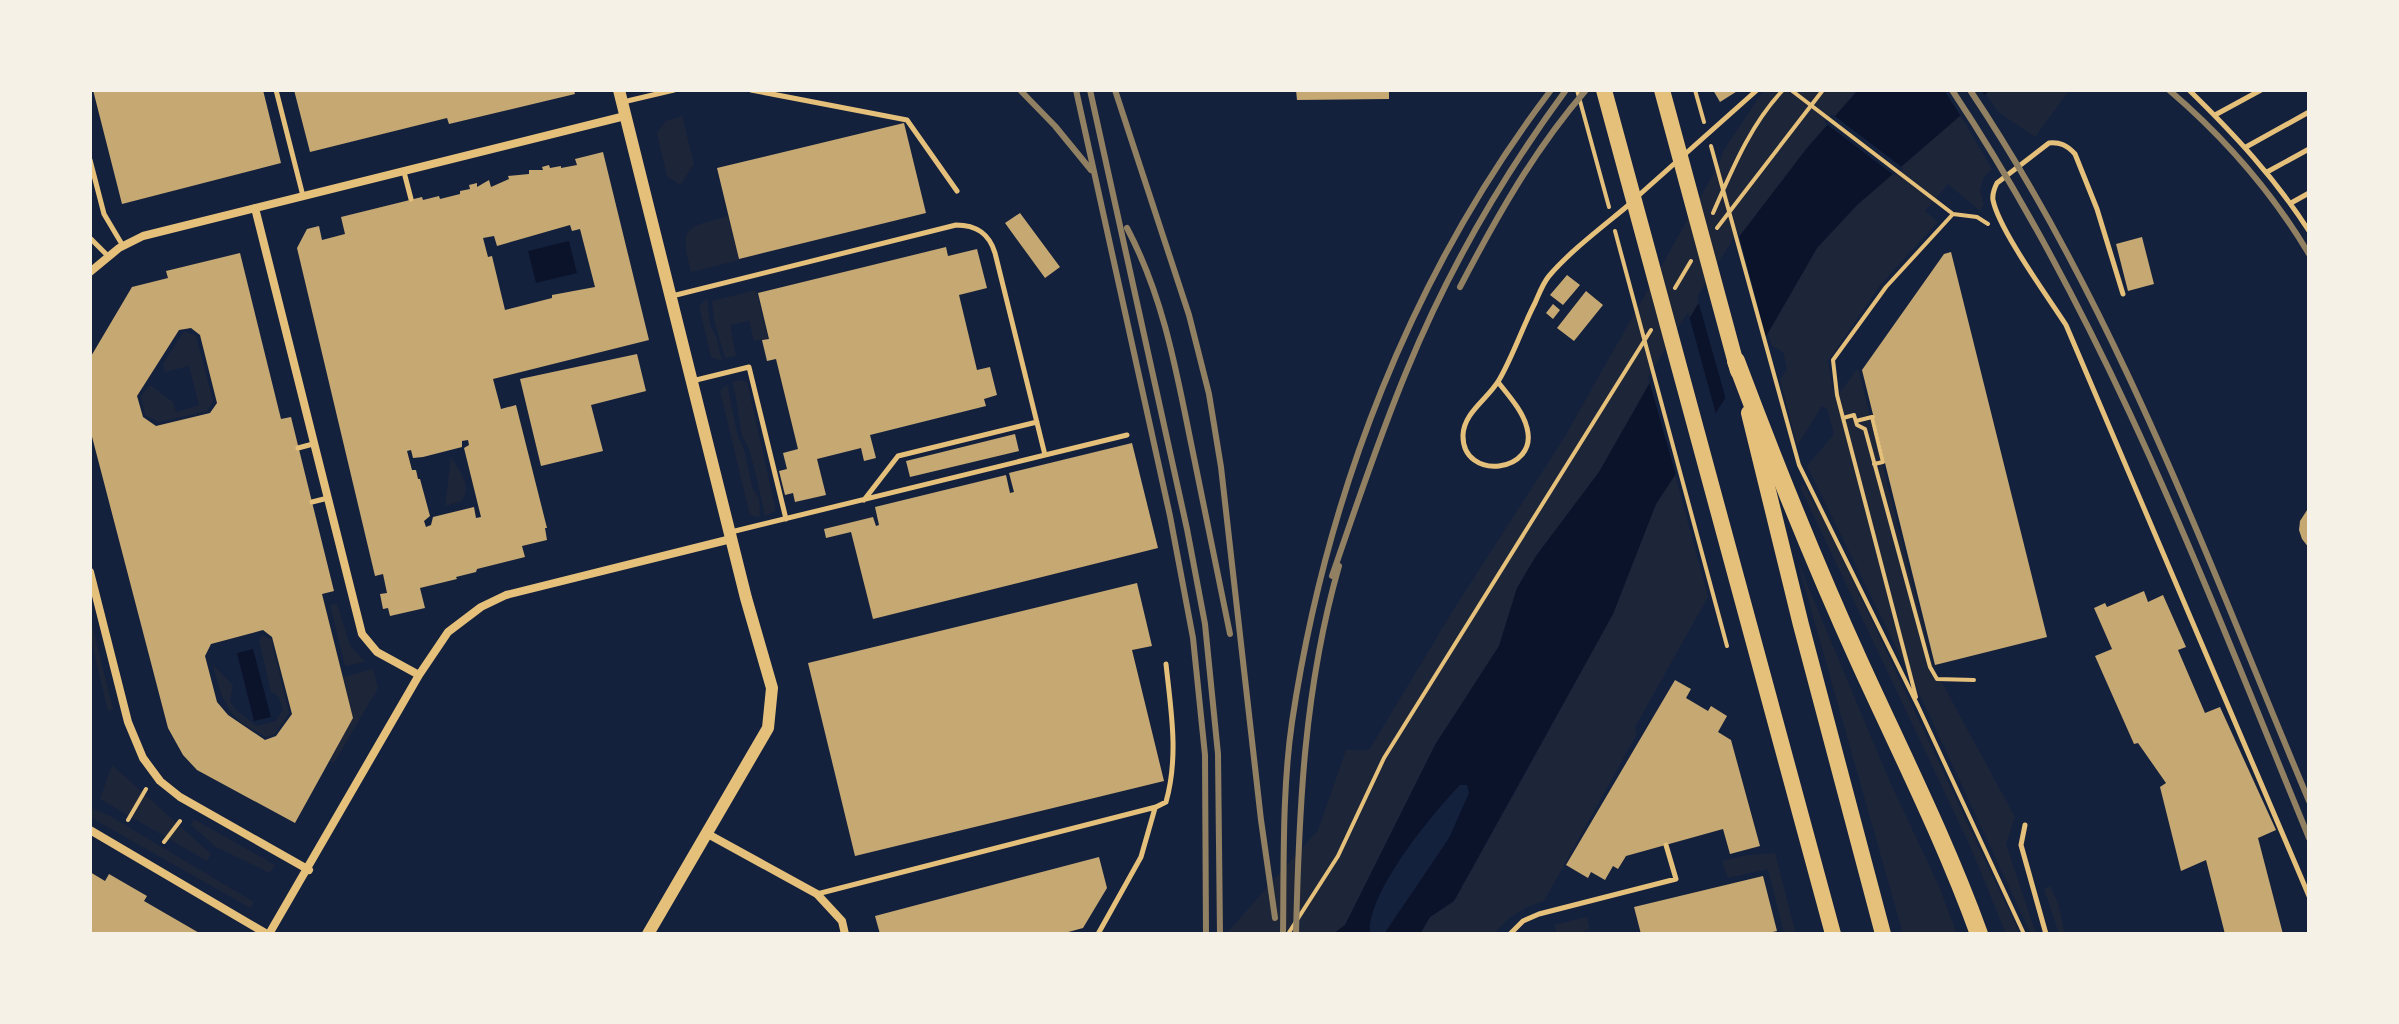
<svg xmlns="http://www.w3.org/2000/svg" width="2399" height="1024" font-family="Roboto,sans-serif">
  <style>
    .green { fill: #1d2539 }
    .water { fill: #0b132b }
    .pier { fill: #14213d }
    .building { fill: #c6a872; fill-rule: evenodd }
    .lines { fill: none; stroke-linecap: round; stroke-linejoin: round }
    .path { stroke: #e5c07b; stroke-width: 4 }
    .service { stroke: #e5c07b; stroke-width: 5 }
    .minor { stroke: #e5c07b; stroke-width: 8 }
    .tertiary { stroke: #e5c07b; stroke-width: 12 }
    .primary { stroke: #e5c07b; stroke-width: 16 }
    .motorway { stroke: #e5c07b; stroke-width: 18 }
    .rail { stroke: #918062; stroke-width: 6 }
  </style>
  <rect width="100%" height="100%" fill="#14213d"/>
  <path class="green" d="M1764 90H1858L1807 148 1739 237 1648 386 1599 472 1536 556 1517 588 1499 646 1435 745 1345 925 1333 934H1226L1318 830 1346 750H1369L1457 604 1564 438 1719 164 1723 151Z
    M1990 90H2075L2068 92 2035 137 1998 112 1986 94Z
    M1960 115 1992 169 1983 178 1980 191 1984 205 1980 211 1948 184 1925 211 1938 222 1881 284 1828 361 1835 399 1858 368 1933 666 2015 817 2006 844 2036 934H2031L1927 710 1807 466 1834 434 1827 409 1822 406 1797 446 1780 380 1787 368 1783 352 1772 346 1768 333 1817 248 1857 205Z
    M682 116 694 164 680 185 667 176 657 133 666 121Z
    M728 216 739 260 691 272C679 226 685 228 728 216Z
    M756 290 768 338 754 341 749 321 730 325 736 356 725 358 714 320 712 301Z
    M707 299 710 325 716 336 722 361 711 357 699 306Z
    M184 331 196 336 213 401 207 411 159 422 145 415 141 396 150 385 173 402 176 412 199 405 189 366 165 372 163 364Z
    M740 380 747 382 776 511 765 516C760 494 756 471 749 449 747 443 742 438 741 431 739 415 737 399 732 382Z
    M727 384 738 437 744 449 752 487 759 499 760 518 750 515 720 391Z
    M451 457C460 471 472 485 462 501L445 506Z
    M1675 475 1708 597 1635 727 1637 734 1544 901C1526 906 1505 918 1495 934H1420L1430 917 1454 901 1525 774 1613 614 1656 504Z
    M1803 484 1825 522 2020 934H2006L1971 848 1800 487Z
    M1797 560 1890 782 1939 886 1957 934H1903Z
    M337 604 350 645 365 662 345 666 330 605Z
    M90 616 113 709 108 711 90 636Z
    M262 635 271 639 289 713 275 734 266 737C228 718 223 705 213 665L233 685 230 701 237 711 257 726 276 721 283 709 278 696 271 692 259 641Z
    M373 669 378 688 334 763 329 761 353 718 343 677Z
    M112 765 211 854 207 861 100 799Z
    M90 807 110 816 254 902 250 908 90 817Z
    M194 819 275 865 270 873 216 847 191 825Z
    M1775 853 1795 931 1784 933 1768 869 1728 878 1722 861 1747 855Z
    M2050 886 2058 903 2065 934H2059L2044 889Z
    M1587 917 1590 929 1577 934H1557L1554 925Z"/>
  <path class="water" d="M1858 90H1990L1857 205 1817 248 1768 333 1656 504 1613 614 1454 901 1430 917 1420 934H1384L1449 838 1469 793 1467 785H1460C1432 814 1366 894 1370 934H1333L1345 925 1435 745 1499 646 1517 588 1536 556 1599 472 1648 386 1739 237 1807 148Z
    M569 241 577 273 536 283 528 251Z
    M253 649 271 717 254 721 237 653Z"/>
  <path class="pier" d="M1944 90H1981L1986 98 1962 118Z
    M1832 114 1903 168 1895 176 1824 122Z
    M1738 231 1767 341 1727 403 1697 297Z
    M1688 312 1717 418 1677 479 1648 377Z"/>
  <path class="building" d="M93 90H263L281 163 122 204Z
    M294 90H574L575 94 449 124 447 118 310 152Z
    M1296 90H1389V99L1297 100Z
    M1713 90H1739L1720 102Z
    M904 123 926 213 739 259 717 168Z
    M603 152 649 340 493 379 501 409 516 405 547 528H545L547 540 522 546 525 557 477 569 476 572 456 577 457 579 420 588 425 608 390 616 388 608 383 609 380 594 387 593 383 574 375 576 297 248 307 229 319 226 322 240 345 234 341 217 422 197 423 200 439 196 440 199 460 194V191L470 189 469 185 477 183V187L489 180 491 187 509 179 508 176 529 174V170H543L542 167 549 165 550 168 561 166V168L577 165 575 159ZM570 225 572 231 580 229 595 287 552 295V298L505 310 492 256 488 257 483 238 494 236 497 246ZM468 440 469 445 464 448 481 517 476 518 474 507 433 517 431 525 426 527 424 521 430 516 420 479H418L416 470H412L407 451 411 450 413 458 423 457 462 447V441Z
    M1020 213 1060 267 1045 278 1005 223Z
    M2142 237 2154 284 2128 291 2116 244Z
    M946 247 948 256 977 249 987 288 959 295 977 370 990 367 997 395 984 399 986 406 870 435 876 458 864 461 861 448 817 459 826 495 795 502 793 493 785 495 779 471 787 469 783 453 798 449 776 359 767 361 762 340 769 339 758 293Z
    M1951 252 2047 637 1935 665 1862 370 1944 254Z
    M240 253 281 419 291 417 334 591 322 594 353 718 295 823 197 770 183 755 168 728 90 429V358L132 287 168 278 166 271ZM191 328 200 335 217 403 210 413 156 426 143 417 137 396 179 330ZM263 630 272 637 292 714 276 736 265 740 228 715 217 702 205 656 211 644Z
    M1567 275 1580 285 1563 305 1550 295Z
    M1586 291 1603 305 1574 341 1557 328Z
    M1553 304 1560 310 1553 319 1546 313Z
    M637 354 646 391 591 405 603 451 541 466 520 379Z
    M1015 434 1019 451 910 477 906 461Z
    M1132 443 1158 548 873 619 851 532 826 538 824 529 873 517 876 526 879 525 875 507 1006 475 1010 493 1014 492 1009 473Z
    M2309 507V548L2302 539 2299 530 2300 521Z
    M1137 583 1152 646 1132 650 1164 781 855 856 808 663Z
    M2144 591 2148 602 2163 595 2186 647 2178 650 2205 713 2220 707 2276 830 2258 838 2283 934H2225L2206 860 2181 871 2160 787 2166 783 2138 743 2134 744 2095 656 2112 649 2094 608 2105 603 2107 607Z
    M1675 680 1691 689 1686 698 1708 711 1711 706 1727 716 1718 732 1731 740 1760 846 1730 854 1723 829 1626 856 1618 869 1613 866 1605 880 1591 872 1588 878 1566 865Z
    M1099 857 1107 888 1083 928 1061 934H880L875 916Z
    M90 872 105 881 109 874 147 896 144 901 201 934H90Z
    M1763 876 1777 931 1764 934H1641L1634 907Z"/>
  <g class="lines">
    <path class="path" d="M1577 90 1609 207
      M1695 90 1704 122
      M1791 90 1953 214 1977 217 1988 224
      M1711 146 1799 465 1918 706 2024 934
      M1713 213C1732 170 1750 125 1783 90
      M1717 228 1823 90
      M1615 231 1727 646
      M1675 288 1691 261
      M1873 417H1872L1883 462 1874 464
      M1843 418 1854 415 1857 425 1865 429 1930 667 1937 679 1974 680
      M1856 421 1872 417
      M1916 697 1837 395 1833 360 1886 287 1953 214
      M128 820 146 789
      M164 842 180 821
      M1288 934 1338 856 1384 758 1651 330"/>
    <path class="service" d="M276 90 303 196
      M751 90 907 120 957 191
      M2189 90C2234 134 2275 178 2309 231
      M623 102 674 90
      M2215 115 2261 90
      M2246 147 2309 112
      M90 160 104 214 123 246
      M404 172 411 199
      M2267 172 2309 149
      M1638 196 1757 90
      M2291 203 2309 193
      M90 238 108 256
      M2123 294 2097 209 2075 154C2067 145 2060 142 2049 143L1997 183C1994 189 1992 194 1993 200 1999 230 2048 297 2066 325L2309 896
      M672 296 956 225C976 225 989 233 995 253L1045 455
      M692 381 749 367 786 519
      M1498 382C1508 395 1523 411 1527 428 1539 473 1462 482 1463 435 1464 412 1488 399 1499 380 1513 356 1522 328 1535 303 1539 294 1543 283 1549 276 1570 251 1605 225 1631 203
      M298 448 313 444
      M864 500 898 456 1037 422
      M312 502 328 498
      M731 532 1127 435
      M2025 825 2021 845 2046 934
      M817 894 1156 807 1166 802C1179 756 1171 711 1166 664
      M1098 934 1141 857 1155 808
      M1510 934 1523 921 1539 914 1676 879 1666 845"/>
    <path class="minor" d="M255 208 362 634 377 652 419 675
      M90 272 119 248 143 236 625 116
      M90 572 128 722 143 758 160 781 180 797 309 870
      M90 830 267 934
      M706 833 817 894 842 921 845 934
      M269 934 419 675 448 632 481 607 506 595 731 539"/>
    <path class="tertiary" d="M619 90 746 598 772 688 768 728 648 934"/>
    <path class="primary" d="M1604 90 1833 934
      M1662 90 1738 371
      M1749 413 1801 625 1883 934"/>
    <path class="motorway" d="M1736 361C1774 462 1814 562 1859 661 1900 751 1945 840 1979 934"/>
    <path class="rail" d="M1020 90 1055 126 1091 170
      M1076 90 1170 516 1193 638 1205 755 1206 934
      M1090 90 1187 529 1205 624 1218 754 1220 934
      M1115 90 1189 315 1209 394 1221 467 1261 820 1275 918
      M1952 90C2106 322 2204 582 2309 838
      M1970 90C2117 310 2207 559 2309 801
      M2169 90C2224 137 2272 192 2309 254
      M1127 228C1163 296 1176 369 1191 443 1204 507 1217 570 1230 634
      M1460 287C1496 218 1534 150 1586 90
      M1332 576C1356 507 1379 437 1407 370 1448 270 1502 177 1566 90
      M1283 934C1284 864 1282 791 1292 722 1326 495 1411 274 1551 90
      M1296 934C1299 808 1304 688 1339 566"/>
  </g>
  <rect width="2399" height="1024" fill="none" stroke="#f6f1e7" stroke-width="184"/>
</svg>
